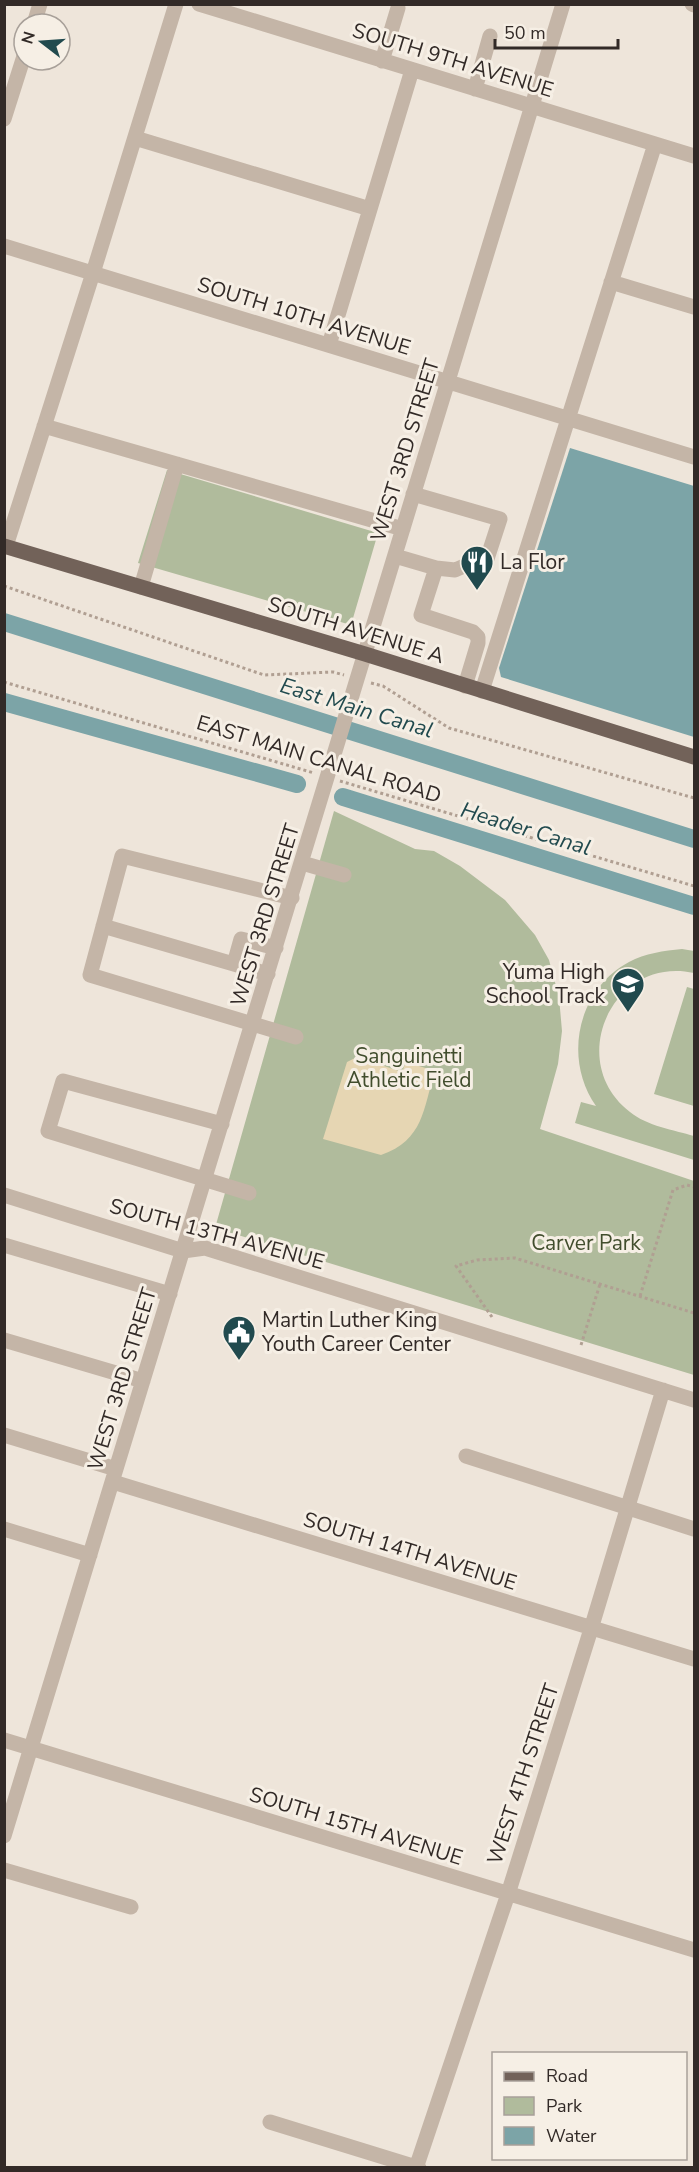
<svg xmlns="http://www.w3.org/2000/svg" width="699" height="2172" font-family="'Nunito Sans',sans-serif">
  <style>
    .green { fill: #b0bb9c }
    .sand { fill: #e6d6b3 }
    .water { fill: #7ca4a7 }
    .lines { fill: none; stroke-linecap: round; stroke-linejoin: round }
    .canal { stroke: #7ca4a7; stroke-width: 18 }
    .path { stroke: #b09f92; stroke-width: 3; stroke-dasharray: 3 3; stroke-linecap: butt }
    .minor { stroke: #c4b5a7; stroke-width: 15 }
    .major { stroke: #726259; stroke-width: 15 }
    .labels { text-anchor: middle; stroke-width: 6; stroke-linejoin: round; paint-order: stroke }
    .street-label { font-size: 21px; fill: #322a27; stroke: #f6efe5 }
    .poi-label { font-size: 21px; fill: #322a27; stroke: #f6efe5; text-anchor: start }
    .park-label { font-size: 21px; fill: #414d2d; stroke: #f6efe5 }
    .water-label { font-size: 22px; font-style: italic; fill: #214a4e; stroke: #f6efe5 }
  </style>
  <rect width="100%" height="100%" fill="#eee5da"/>
  <path class="green" d="M167 470 378 533 351 625 138 563Z
    M334 811 415 849 434 851 460 866 505 900 535 935 549 960 559 997 562 1031 558 1064 540 1129 694 1181V1375L215 1228Z
    M682 949 694 951V973C613 955 564 1061 630 1112 647 1126 674 1130 694 1136V1160L575 1123 581 1102 596 1106C563 1059 577 990 629 962 645 953 664 951 682 949Z
    M687 987 694 989V1106L654 1094Z"/>
  <path class="sand" d="M357 1057 402 1072 406 1062 435 1071C423 1109 424 1140 381 1155L323 1139 347 1062Z"/>
  <path class="water" d="M570 448 694 486V737L501 677 499 668Z"/>
  <g class="lines">
    <path class="canal" d="M4 622 694 839
      M4 702 297 784
      M343 797 694 906"/>
    <path class="path" d="M4 586 264 675 333 672 344 675
      M4 682 314 773
      M371 683 383 686 449 728 694 798
      M340 781 694 886
      M640 1296 673 1190 687 1185 694 1187
      M492 1317 456 1266 477 1260 515 1258 694 1313
      M581 1345 600 1284"/>
    <path class="minor" d="M199 4 694 156
      M692 4 694 5
      M34 24 40 4
      M382 61 398 8
      M475 89 490 36
      M4 119 24 56
      M135 138 370 209
      M4 246 694 457
      M611 282 694 307
      M329 345 412 70
      M44 426 403 529
      M413 494 500 519 487 559 471 563 455 570 436 568
      M6 546 93 273 176 4
      M395 556 436 568 421 615 473 632 478 637V643L465 686
      M141 587 177 464
      M482 691 655 144
      M302 863 344 875
      M292 898 122 856 90 975 296 1037
      M103 926 268 974
      M234 964 241 939 276 948
      M222 1124 63 1081 48 1131 249 1193
      M4 1195 183 1251 205 1248 694 1400
      M4 1245 170 1294
      M4 1340 143 1381
      M4 1435 116 1469
      M466 1456 694 1529
      M113 1482 694 1659
      M4 1529 90 1555
      M4 1740 694 1950
      M4 1836 563 4
      M4 1870 131 1907
      M270 2122 419 2168
      M416 2168 508 1894 591 1629 663 1390"/>
    <path class="major" d="M4 546 365 654 694 757"/>
  </g>
  <defs>
    <symbol id="restaurant-pin" viewBox="-11 -11 22 30"><path d="M0 17L-7.5 6A9.5 9.5 0 1 1 7.5 6Z" fill="#214a4e" stroke="#f6efe5"/><path d="M-5-6h1v4h1v-4h1v4h1v-4h1v5L-1.5 .5V6h-2V.5L-5-1ZM5-6V6H3V1.5H1.5Q1.5-4 5-6Z" fill="#fff"/></symbol>
    <symbol id="school-pin" viewBox="-11 -11 22 30"><path d="M0 17L-7.5 6A9.5 9.5 0 1 1 7.5 6Z" fill="#214a4e" stroke="#f6efe5"/><path d="M0-5L7-2L0 1L-7-2ZM-4 1L0 2.5L4 1V4Q0 6-4 4Z" fill="#fff"/></symbol>
    <symbol id="civic-pin" viewBox="-11 -11 22 30"><path d="M0 17L-7.5 6A9.5 9.5 0 1 1 7.5 6Z" fill="#214a4e" stroke="#f6efe5"/><path d="M-.6-6.5H3V-4.5H.6V-3L4-1V1h2V6H-6V1h2V-1L-.6-3ZM-1.2 2.5V6h2.4V2.5Z" fill="#fff"/></symbol>
  </defs>
  <g fill-rule="evenodd">
    <use href="#restaurant-pin" x="458" y="543" width="38" height="52"/>
    <use href="#school-pin" x="609" y="965" width="38" height="52"/>
    <use href="#civic-pin" x="220" y="1313" width="38" height="52"/>
  </g>
  <g class="labels">
    <g class="street-label">
      <text transform="translate(453 60) rotate(17)" y="7">SOUTH 9TH AVENUE</text>
      <text transform="translate(304 316) rotate(17)" y="7">SOUTH 10TH AVENUE</text>
      <text transform="translate(405 450) rotate(-73)" y="7">WEST 3RD STREET</text>
      <text transform="translate(356 630) rotate(17)" y="7">SOUTH AVENUE A</text>
      <text transform="translate(319 759) rotate(17)" y="7">EAST MAIN CANAL ROAD</text>
      <text transform="translate(265 915) rotate(-73)" y="7">WEST 3RD STREET</text>
      <text transform="translate(217 1234) rotate(15)" y="7">SOUTH 13TH AVENUE</text>
      <text transform="translate(122 1379) rotate(-73)" y="7">WEST 3RD STREET</text>
      <text transform="translate(410 1551) rotate(17)" y="7">SOUTH 14TH AVENUE</text>
      <text transform="translate(523 1774) rotate(-72)" y="7">WEST 4TH STREET</text>
      <text transform="translate(356 1826) rotate(17)" y="7">SOUTH 15TH AVENUE</text>
    </g>
    <g class="poi-label">
      <text x="500" y="569">La Flor</text>
      <text x="605" y="979" text-anchor="end">Yuma High<tspan x="605" dy="24">School Track</tspan></text>
      <text x="262" y="1327">Martin Luther King<tspan x="262" dy="24">Youth Career Center</tspan></text>
    </g>
    <g class="park-label">
      <text x="409" y="1063">Sanguinetti<tspan x="409" dy="24">Athletic Field</tspan></text>
      <text x="586" y="1250">Carver Park</text>
    </g>
    <g class="water-label">
      <text transform="translate(357 707) rotate(17)" y="8">East Main Canal</text>
      <text transform="translate(526 828) rotate(17)" y="8">Header Canal</text>
    </g>
  </g>
  <rect width="699" height="2172" fill="none" stroke="#322a27" stroke-width="12"/>
  <rect x="492" y="2052" width="195" height="108" fill="#f6efe5" stroke="#a8a099" stroke-width="1.5"/>
  <rect x="504" y="2072" width="30" height="9" fill="#726259" stroke="#a8a099" stroke-width="1.5"/>
  <text x="546" y="2082" font-size="18" fill="#322a27">Road</text>
  <rect x="504" y="2097" width="30" height="18" fill="#b0bb9c" stroke="#a8a099" stroke-width="1.5"/>
  <text x="546" y="2112" font-size="18" fill="#322a27">Park</text>
  <rect x="504" y="2127" width="30" height="18" fill="#7ca4a7" stroke="#a8a099" stroke-width="1.5"/>
  <text x="546" y="2142" font-size="18" fill="#322a27">Water</text>
  <g transform="translate(42 42) rotate(287)"><circle r="28" fill="#f6efe5" stroke="#a8a099" stroke-width="1.5"/>
  <path d="M0-4.5L10 22L0 15L-10 22Z" fill="#214a4e"/>
  <text y="-9" font-size="16" font-weight="bold" text-anchor="middle" fill="#322a27">N</text>
  </g>
  <path d="M495 39v9h123v-9" fill="none" stroke="#322a27" stroke-width="3"/>
  <text x="504" y="39" font-size="18" fill="#322a27" stroke="#f6efe5" stroke-width="4.5" paint-order="stroke">50 m</text>
</svg>
